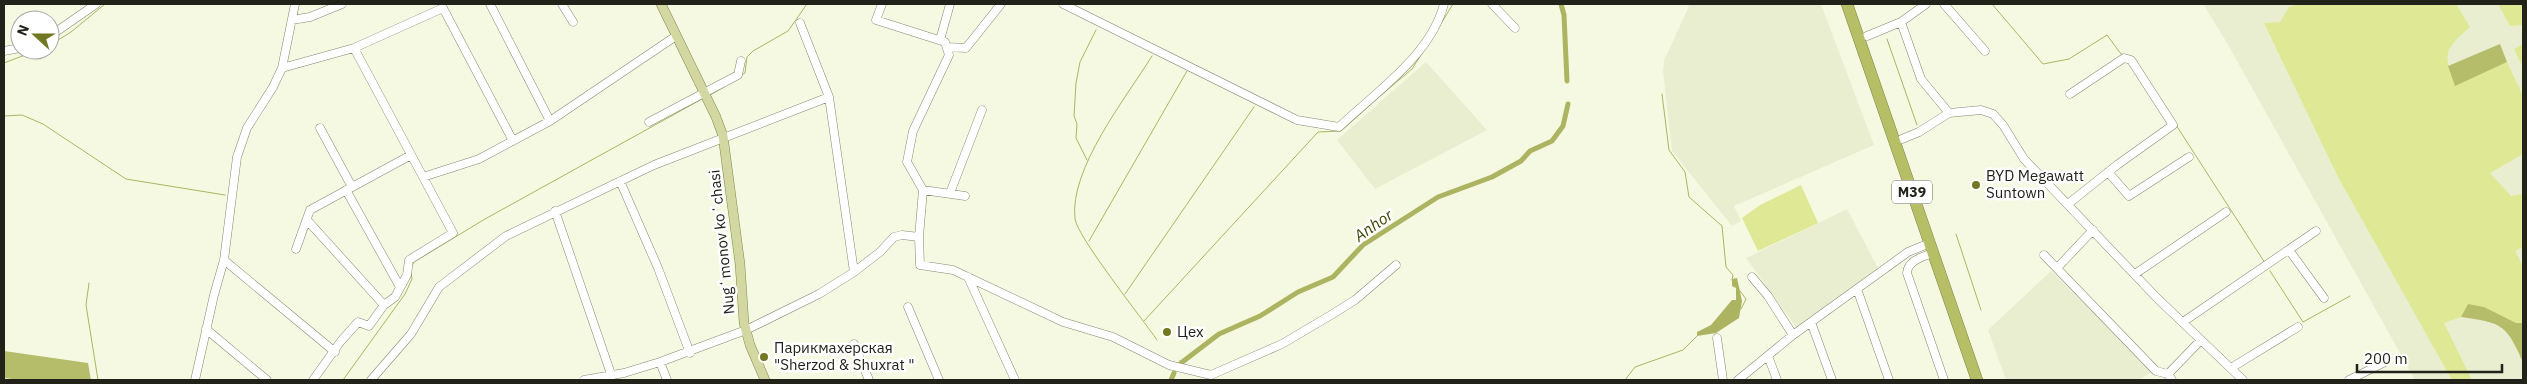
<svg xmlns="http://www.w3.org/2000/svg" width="2527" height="384" font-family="'IBM Plex Sans',sans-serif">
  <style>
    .built { fill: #eaeed0 }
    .green { fill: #dfe895 }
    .forest { fill: #b5bd6a }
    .water { fill: #acb461 }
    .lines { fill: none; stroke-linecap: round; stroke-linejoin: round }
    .stream { stroke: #acb461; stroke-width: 1 }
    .canal { stroke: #acb461; stroke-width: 5 }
    .minor-casing { stroke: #858773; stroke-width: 9 }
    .major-casing { stroke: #82874b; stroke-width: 10 }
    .highway-casing { stroke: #82874b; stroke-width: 12 }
    .minor { stroke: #fff; stroke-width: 8 }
    .major { stroke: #d3d8a3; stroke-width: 9 }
    .highway { stroke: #b6be66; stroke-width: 11 }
    .poi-dot { fill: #727821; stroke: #fff; stroke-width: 2 }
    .labels { text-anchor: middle; stroke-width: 5; stroke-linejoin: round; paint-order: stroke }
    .shield { fill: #fff; stroke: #64645f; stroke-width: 1 }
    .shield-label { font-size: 14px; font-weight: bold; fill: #21221a }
    .poi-label { font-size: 15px; fill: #21221a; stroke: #fff; text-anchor: start }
    .street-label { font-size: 15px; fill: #21221a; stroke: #fff }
    .water-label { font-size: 16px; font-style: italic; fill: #3f4300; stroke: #fff }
  </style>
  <rect width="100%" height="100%" fill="#f5f9e2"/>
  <path class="built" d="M1684 4H1821L1874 145 1734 206 1741 221 1732 226 1672 151 1663 71 1664 61 1689 6Z
    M2203 4H2523V380H2415L2227 43Z
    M1426 62 1487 130 1375 189 1337 140Z
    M1847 209 1879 270 1797 328 1746 258Z
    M2051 271 2154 371 2142 378V380H2006L1988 330Z"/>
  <path class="green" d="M2299 4H2456L2470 27C2444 50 2443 53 2455 85L2507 62 2523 96V154L2490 173 2511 196 2523 194V247L2515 251 2523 266V324H2518L2468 304 2461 317 2444 323 2472 380H2452L2337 175 2264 23 2280 22 2289 7Z
    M2498 4H2523V25L2510 26Z
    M2523 44V68L2514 49Z
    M1801 185 1818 223 1758 251 1742 218 1760 205Z"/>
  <path class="forest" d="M2500 44 2507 62 2455 86 2448 66Z
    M2468 304 2484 307 2516 323H2523V362C2506 323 2501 323 2461 317Z
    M4 351 88 363 91 380H20L4 378Z"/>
  <path class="water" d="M1737 278 1742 301 1739 318 1716 333 1697 336V332L1711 325 1732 300H1736V288L1732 286V279Z"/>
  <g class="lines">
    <path class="stream" d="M1992 4 2043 64 2069 59 2107 35 2121 54 2125 55
      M1434 35 1453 4
      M1887 39 1917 125
      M50 45 71 32 105 4
      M1152 56C1126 98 1069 169 1075 219 1078 238 1142 318 1157 340
      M4 63 38 50
      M740 76 745 73 747 57 753 51 788 31 807 4
      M1662 94 1669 150 1685 172 1689 197 1722 226 1726 267 1733 275 1732 280
      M710 95 724 87
      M1374 101 1412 69 1426 47
      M4 116 22 115 43 124 126 179 225 195
      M2176 125 2265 263
      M1087 160 1076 138 1077 124 1074 116 1076 83 1080 62 1096 30
      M1956 234 1981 310
      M1089 241 1187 71
      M412 266 414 262 485 219 702 99
      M2270 271 2303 322 2350 296
      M89 283 86 305 98 380
      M1740 291 1746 299 1741 309
      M1125 294 1254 107
      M1144 321 1318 132 1341 131 1371 104
      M1180 361 1182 362
      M343 380 405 294 412 279 411 272
      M1625 380 1635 367 1683 350 1697 336"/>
    <path class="canal" d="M1561 4 1564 15 1567 81
      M1181 363 1219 334 1260 316 1298 292 1333 277 1363 245 1438 197 1492 177 1521 161 1530 151 1552 141 1563 126 1568 104
      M1171 380 1174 373"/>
    <defs>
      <path id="minor" d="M490 4 550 121
        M562 4 573 22
        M882 4 876 20 945 42 949 55 913 131 907 162 923 190 919 237 920 265 953 270 1063 322 1113 337 1169 365 1211 375 1282 344 1331 315 1355 300 1396 265
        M1063 4 1297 120 1339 127C1376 92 1431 55 1444 4
        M1492 4 1515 28
        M1944 4 1985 51
        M292 20 310 17 342 4
        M1901 22 1921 79 1949 113
        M800 23 829 97 854 272
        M50 36 96 4
        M1867 36 1901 22 1926 4
        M940 40 950 4
        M947 47 966 48 1001 4
        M4 51 20 48
        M282 68 354 48 443 8 513 141
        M649 122 738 75 741 61
        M320 128 352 187
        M1902 139 1919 132 1949 113 1981 110 1993 114 2003 125 2024 159 2157 298 2243 380
        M2108 172 2129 196 2189 157
        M423 177 479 159 550 121 676 36
        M620 181 658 268 690 353
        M346 190 400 287
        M923 190 965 196
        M950 193 982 110
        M2068 204 2117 165 2173 125 2131 60 2124 58 2070 94
        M555 211 611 374
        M307 220 384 305
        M296 249 310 210 411 155
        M2289 250 2324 298
        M1933 253C1923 257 1908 260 1907 273L1944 380
        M2044 255 2156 371 2168 374
        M224 260 335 352
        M2058 267 2093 230
        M2135 274 2226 212
        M968 277 1015 380
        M1752 277 1768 296 1793 335
        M1857 289 1889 380
        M908 307 939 380
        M1811 322 1832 380
        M2183 322 2316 231
        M206 329 267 380
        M1717 338 1723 380
        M854 344 869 380
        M1768 356 1777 380
        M660 362 667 380
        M2231 368 2298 327
        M195 380 214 295 224 260 237 157 247 128 273 87 282 68 295 4
        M313 380 341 341 358 322 369 326 384 305 395 297 407 275 409 260 453 233 354 48
        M371 380 411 334 439 287 506 236 654 165 829 97
        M584 380 624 373 660 362 746 330 819 294 854 272 880 252 894 237 902 235 919 237
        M1738 380 1793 335 1908 252 1930 243
        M2172 380 2168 374 2201 340
        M2349 380 2385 362"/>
      <path id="major" d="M661 4 716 117 723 136 740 264 744 323 750 345 765 380"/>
      <path id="highway" d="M1847 4 1977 380"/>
    </defs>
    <use href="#minor" class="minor-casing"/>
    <use href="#major" class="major-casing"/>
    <use href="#highway" class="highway-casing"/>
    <use href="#minor" class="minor"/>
    <use href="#major" class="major"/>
    <use href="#highway" class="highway"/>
  </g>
  <g class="poi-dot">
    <circle cx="1976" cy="185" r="5"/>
    <circle cx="1167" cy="332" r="5"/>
    <circle cx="764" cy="357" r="5"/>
  </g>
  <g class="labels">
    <rect class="shield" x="1892" y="180.5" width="40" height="23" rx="4"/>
    <g class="shield-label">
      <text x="1912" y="197">M39</text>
    </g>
    <g class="poi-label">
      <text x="1986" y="181">BYD Megawatt<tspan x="1986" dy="17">Suntown</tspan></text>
      <text x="1177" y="337">Цех</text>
      <text x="774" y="353">Парикмахерская<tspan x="774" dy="17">"Sherzod &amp; Shuxrat "</tspan></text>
    </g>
    <g class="street-label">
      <text transform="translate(722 242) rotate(-96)" y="5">Nugʻmonov koʻchasi</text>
    </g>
    <g class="water-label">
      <text transform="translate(1373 225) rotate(-35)" y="6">Anhor</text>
    </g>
  </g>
  <rect width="2527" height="384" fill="none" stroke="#21221a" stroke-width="10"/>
  <g transform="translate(35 35) rotate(291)"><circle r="24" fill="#ffffff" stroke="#a6a7a3"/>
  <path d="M0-4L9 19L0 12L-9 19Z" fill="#727821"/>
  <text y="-8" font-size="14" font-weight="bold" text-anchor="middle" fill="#21221a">N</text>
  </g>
  <path d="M2357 364v8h145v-8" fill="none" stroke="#21221a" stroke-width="2.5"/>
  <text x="2364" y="364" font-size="15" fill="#21221a" stroke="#ffffff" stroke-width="4" paint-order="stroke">200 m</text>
</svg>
